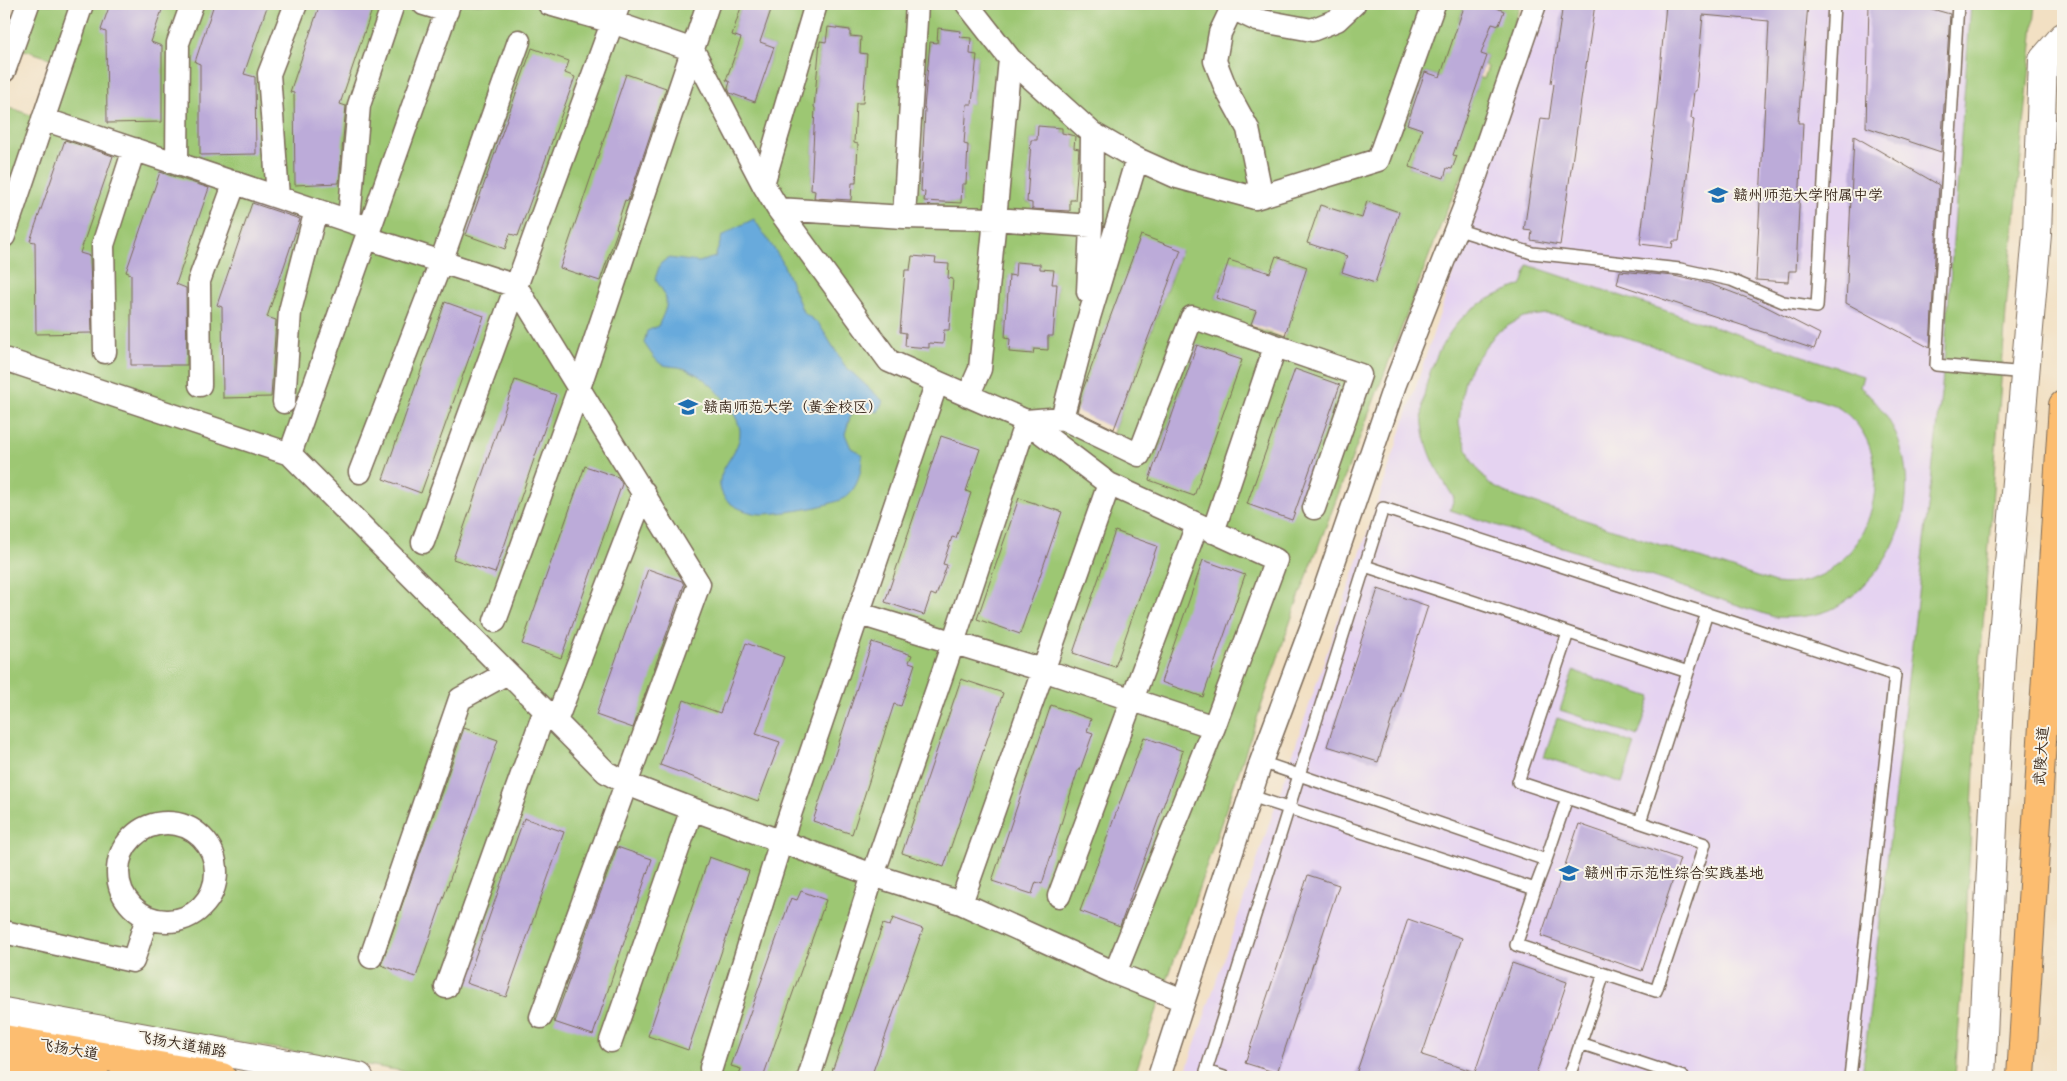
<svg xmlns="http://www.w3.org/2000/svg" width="2067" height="1081" font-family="'Shantell Sans','LXGW WenKai TC',sans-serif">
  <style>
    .built { fill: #e5d3f1 }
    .green { fill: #9dc773; stroke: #6c7848; fill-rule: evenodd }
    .water { fill: #67aadc; stroke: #516a7d }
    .building { fill: #bcabd9 }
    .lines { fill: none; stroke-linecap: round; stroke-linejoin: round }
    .service-casing { stroke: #7b6a58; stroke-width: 14 }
    .minor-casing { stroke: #7b6a58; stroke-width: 25 }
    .tertiary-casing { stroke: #7b6a58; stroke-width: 30 }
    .primary-casing { stroke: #7b6a58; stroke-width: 30 }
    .service { stroke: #fff; stroke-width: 11 }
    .minor { stroke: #fff; stroke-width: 22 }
    .tertiary { stroke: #fff; stroke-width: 28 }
    .primary { stroke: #fcbd6f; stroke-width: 28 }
    .labels { text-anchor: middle; stroke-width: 4; stroke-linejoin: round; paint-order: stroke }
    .poi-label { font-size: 15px; fill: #3b2a1e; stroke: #f7f3e8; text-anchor: start }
    .street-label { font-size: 15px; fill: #3b2a1e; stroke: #f7f3e8 }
  </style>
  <rect width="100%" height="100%" fill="#f7f3e8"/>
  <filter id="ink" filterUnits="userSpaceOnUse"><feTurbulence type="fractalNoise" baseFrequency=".02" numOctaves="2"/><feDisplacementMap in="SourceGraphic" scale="10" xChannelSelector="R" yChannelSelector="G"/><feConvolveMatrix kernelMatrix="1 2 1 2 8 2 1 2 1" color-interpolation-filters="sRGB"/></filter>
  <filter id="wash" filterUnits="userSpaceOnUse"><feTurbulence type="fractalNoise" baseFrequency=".0096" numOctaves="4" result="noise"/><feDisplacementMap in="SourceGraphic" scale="20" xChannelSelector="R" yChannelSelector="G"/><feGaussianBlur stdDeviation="1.12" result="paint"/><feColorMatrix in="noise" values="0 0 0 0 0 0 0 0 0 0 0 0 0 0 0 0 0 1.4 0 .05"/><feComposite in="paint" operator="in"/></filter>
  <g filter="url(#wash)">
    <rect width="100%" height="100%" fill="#f2e0c3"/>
    <path class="built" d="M1542 4H1971L1942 386 1862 1077H1184L1381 492Z"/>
    <path class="green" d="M28 4H742L732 34 745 39 736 51 733 60 737 61 729 71 726 80 730 82 727 92 755 102 774 47 760 42 773 4H1460V6L1464 7 1459 21 1489 31 1492 23 1504 11 1497 8 1498 4H1520L1483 132 1447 209 1296 605 1134 1077H435L9 1001 4 997V106L43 119 62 62 12 46ZM828 27 850 29V36L861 37 860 53 867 54 863 103 855 102 854 143 858 144 856 182 852 183 850 202 814 200 815 191 811 190 814 132 820 108 814 107 820 41 826 42ZM938 28 960 31V37L971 38 970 54 977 55 976 70H970L968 88 974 89 972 104 965 103 964 144 968 145 966 183H962L961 203 925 201V192L921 191 924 132 930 109 924 108 930 42 937 43ZM1452 44 1487 56 1484 65 1488 67 1484 79 1470 74 1476 87 1457 143 1446 153 1456 156 1452 169 1447 168 1444 178 1409 167 1419 138 1432 142 1435 134 1407 124 1425 72 1452 81ZM1038 127 1062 128V133L1075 134 1074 148 1079 149 1069 179H1077L1075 200H1070L1069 214 1031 216 1032 203 1027 202 1031 140H1037ZM1367 201 1399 212 1375 283 1342 272 1348 251 1308 243 1320 205 1353 215 1360 222ZM1141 236 1181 251 1112 435 1072 420ZM1276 256 1307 267 1284 338 1250 327 1257 306 1216 298 1229 260 1261 270 1269 278ZM1016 262 1040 264V269L1053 270 1052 284 1057 285 1053 336H1048V350L1034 349 1033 354 1009 352 1010 339 1005 338 1009 276H1015ZM1197 345 1241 360 1149 480Z
      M1971 4H2036L2007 299 1979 680 1963 974 1955 1077H1862L1942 386Z
      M1528 265 1863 376 1860 387C1920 436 1921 525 1869 580 1858 592 1845 603 1830 610 1812 617 1793 618 1774 617L1450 510 1454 498C1440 476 1426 452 1423 425 1418 388 1441 333 1471 310 1487 299 1504 291 1522 285ZM1546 314 1561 316 1834 405C1915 451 1867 595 1775 583L1510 495 1489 484 1472 461 1461 433 1459 422 1462 395 1465 380 1472 365 1496 333 1523 317Z
      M1573 671 1651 697 1638 736 1560 710Z
      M1557 718 1635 744 1622 783 1544 757Z"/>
    <path class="water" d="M754 219 782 261 803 312 819 324 845 366 883 401 878 412 864 409 851 414 845 434 851 448 862 454C862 470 859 488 844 498 829 507 779 514 762 514 750 514 731 507 724 497 706 469 752 450 737 420 726 398 708 377 683 368 677 366 667 367 661 364 654 359 649 350 644 343L647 331 658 326C669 303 670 300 655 279L660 264 668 258 699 262 715 257 722 237 733 229Z"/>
    <g id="blocks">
      <path class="building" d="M110 4H164L151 42 162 46V122L107 123 106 32 101 30Z
        M214 4H268L244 74 255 77 256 154 200 155V64L195 62Z
        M320 4H374L340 104 346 106 339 183 295 185 294 93 290 92Z
        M742 4H773L760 42 774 47 755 102 730 93 728 88 730 82 726 80 741 38 732 35Z
        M1465 4H1498L1497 8 1504 11 1499 25 1492 23 1481 54 1487 56 1453 155 1457 156 1452 169 1447 168 1444 178 1409 167 1422 129 1407 124 1425 72 1440 77Z
        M1563 4H1595L1560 245 1531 240 1532 231 1524 230 1541 118 1549 119 1554 84 1551 83Z
        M1666 4H1737L1770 7V4H1808L1798 123H1803L1796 271H1789L1788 282 1756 280 1769 21 1703 15 1696 91H1694L1691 118 1694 119 1679 241H1673L1672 248 1640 244 1657 104Z
        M1869 4H1914L1950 14 1941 152 1866 127Z
        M828 27 850 30V36L861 37 860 53 867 54 863 103H856L854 143 858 144 856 183H852L851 200 814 198 815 191 811 190 815 108 814 107 820 41 826 42Z
        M938 28 961 31 960 37 971 38 970 54 977 55 972 104H967L964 144 968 145 966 184H962L961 203 924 201 925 192 921 191 925 109 924 108 930 42 937 43Z
        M532 48 569 61 565 73 575 77 518 236 510 234 505 249 466 235Z
        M626 74 666 88 628 201 625 200 616 228 618 229 600 281 560 268Z
        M1038 126 1062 128V133L1075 136 1074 148 1079 149 1075 200H1070V211L1032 209V203L1027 202 1031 140H1037Z
        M1854 136 1939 185 1930 348 1846 303Z
        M65 140 113 156 80 253 90 256 92 333 36 334 35 242 30 241Z
        M160 172 209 188 176 284 186 288 187 365H131V274L126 272Z
        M1367 201 1399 212 1375 283 1342 272 1347 256 1307 243 1320 205 1362 218Z
        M252 203 300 219 267 317 276 320 271 397 223 398 222 307 217 305Z
        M1141 235 1181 250 1114 429 1077 411 1082 392Z
        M912 256 936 258 935 263 949 264 948 278 953 279 949 330H944L943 344 929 343V348L905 346 906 333 900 332 905 270H910Z
        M1276 256 1307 267 1285 335 1251 324 1256 311 1216 298 1229 260 1270 273Z
        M1016 262 1040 264V269L1054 270 1052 284H1057L1053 336H1048V350L1034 349 1033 354 1009 352 1010 339 1005 338 1009 275 1015 276Z
        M1620 271 1674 276 1710 284 1755 301 1820 334 1814 349 1617 284Z
        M445 302 484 316 421 493 383 479Z
        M1197 345 1242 360 1194 496 1149 480Z
        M1295 369 1340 385 1292 520 1247 504Z
        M515 380 556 395 495 573 453 559Z
        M941 436 980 449 966 491 971 493 956 538 952 537 943 564 947 565 936 596 931 594 924 615 885 602Z
        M585 466 618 477 622 484 561 658 522 644Z
        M1019 498 1062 512 1020 634 977 619Z
        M1115 531 1157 546 1115 667 1073 653Z
        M1203 560 1245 575 1203 697 1161 682Z
        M648 569 682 581 684 585 633 728 596 715Z
        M1378 589 1428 606 1378 762 1327 746Z
        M872 642 912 655 909 662 915 664 901 706 894 704 852 834 813 821Z
        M746 643 784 657 756 734 780 742 758 801 660 765 684 700 720 713Z
        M961 679 1003 693 944 867 902 853Z
        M1051 705 1091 719 1087 731 1093 733 1080 770H1078L1042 884 1036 882 1032 894 992 881Z
        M464 728 498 740 416 977 381 965Z
        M1144 737 1183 751 1120 926 1080 911Z
        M524 818 564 832 506 997 466 983Z
        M1579 824 1680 859 1642 971 1541 936Z
        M617 847 652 859 593 1035 554 1022Z
        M709 857 749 871 688 1050 648 1036Z
        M1308 875 1339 885 1277 1073 1245 1063Z
        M801 891 826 900 763 1077H738L741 1069 731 1066 791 898 797 900Z
        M893 918 923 929 871 1077H830L883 924 890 926Z
        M1408 919 1462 938 1422 1055 1475 1072 1512 963 1567 982 1535 1077H1355Z"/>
    </g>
  </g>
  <g filter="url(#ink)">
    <use href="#blocks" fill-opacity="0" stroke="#7b6a58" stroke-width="1"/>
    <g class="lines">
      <defs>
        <path id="service" d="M1958 4 1936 365 2026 373
          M1456 229 1532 253 1680 269 1731 280 1783 302 1817 307 1834 4
          M1365 566 1688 672
          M1251 796 1535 889 1516 945 1656 991 1705 844 1567 798 1546 860 1261 762
          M1567 798 1518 782 1568 633
          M1640 822 1707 613
          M1535 889 1546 860
          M1580 1043 1683 1077
          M1224 1077 1206 1071 1383 508 1895 675 1850 1077
          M1569 1077 1604 974"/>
        <path id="minor" d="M424 4 447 11
          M549 4 612 22 693 50 763 184 778 209 889 361 1026 421 1109 484 1276 560 1214 727 1115 973
          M967 4 1010 59 1092 133 1137 159 1177 177 1255 198 1378 160 1434 4
          M1231 4 1232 8 1257 20 1312 30 1337 20 1354 4
          M1232 8 1220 33 1215 61 1226 89 1248 129 1259 183 1255 198
          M1010 59 995 219 1091 226 1092 133
          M4 71 28 4
          M43 119 370 228
          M177 163 178 43 192 4
          M763 184 816 4
          M278 197 269 74 296 4
          M778 209 904 217 917 4
          M904 217 995 219 980 369 968 396
          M349 220 359 105 393 4
          M4 236 82 4
          M367 238 516 286 699 584 541 1017
          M1088 292 1091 226
          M105 352 103 245 134 149
          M4 359 290 454 606 772 627 784 692 809 873 875 961 903 1115 973 1183 1000
          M200 385 199 281 235 182
          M284 402 290 311 316 210
          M1062 418 1086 327 1137 159
          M290 454 449 4
          M360 472 441 262 519 41
          M1213 532 1275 347
          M423 542 619 4
          M860 614 1043 670 1214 727
          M495 621 579 388 708 4
          M556 721 644 492
          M118 872a49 49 0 1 1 98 0a49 49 0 1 1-98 0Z
          M1059 896 1197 525
          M961 903 1109 484
          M4 932 133 961 147 918
          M371 957 460 699 507 673
          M446 987 545 710
          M611 1041 692 809
          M711 1068 781 841 937 382
          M809 1077 873 875 953 643 1026 421 1062 418 1139 455 1192 317 1360 375 1314 508
          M1159 1077 1261 762 1313 623 1395 384 1470 193 1535 4"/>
        <path id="tertiary" d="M4 1012 359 1077
          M1981 1077 2001 658 2037 234 2043 60 2063 37"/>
        <path id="primary" d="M4 1039 222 1077
          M4 1061 95 1077
          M2021 1077 2063 405"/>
      </defs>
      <use href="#service" class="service-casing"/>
      <use href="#minor" class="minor-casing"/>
      <use href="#tertiary" class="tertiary-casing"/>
      <use href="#primary" class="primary-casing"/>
      <use href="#service" class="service"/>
      <use href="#minor" class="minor"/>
      <use href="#tertiary" class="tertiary"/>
      <use href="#primary" class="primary"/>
    </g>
  </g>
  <defs>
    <symbol id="school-bare" viewBox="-9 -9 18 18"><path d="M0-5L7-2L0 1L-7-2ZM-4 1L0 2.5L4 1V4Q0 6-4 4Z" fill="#1f6fb2" stroke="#f7f3e8" stroke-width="2.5" paint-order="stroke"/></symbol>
    <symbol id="university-bare" viewBox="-9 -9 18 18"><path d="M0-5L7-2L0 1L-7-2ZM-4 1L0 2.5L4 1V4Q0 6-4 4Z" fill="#1f6fb2" stroke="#f7f3e8" stroke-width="2.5" paint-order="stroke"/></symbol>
  </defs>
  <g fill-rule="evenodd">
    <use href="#school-bare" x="1704" y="181" width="28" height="28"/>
    <use href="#university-bare" x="674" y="393" width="28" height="28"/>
    <use href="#school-bare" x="1555" y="859" width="28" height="28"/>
  </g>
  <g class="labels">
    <g class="poi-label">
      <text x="1733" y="200">赣州师范大学附属中学</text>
      <text x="703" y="412">赣南师范大学（黄金校区）</text>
      <text x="1584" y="878">赣州市示范性综合实践基地</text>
    </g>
    <g class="street-label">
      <text transform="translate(2041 756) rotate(-86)" y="5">武陵大道</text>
      <text transform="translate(182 1044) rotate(10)" y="5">飞扬大道辅路</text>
      <text transform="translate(69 1049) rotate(10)" y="5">飞扬大道</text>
    </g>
  </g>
  <rect width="2067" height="1081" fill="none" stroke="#f7f3e8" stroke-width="20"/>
</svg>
